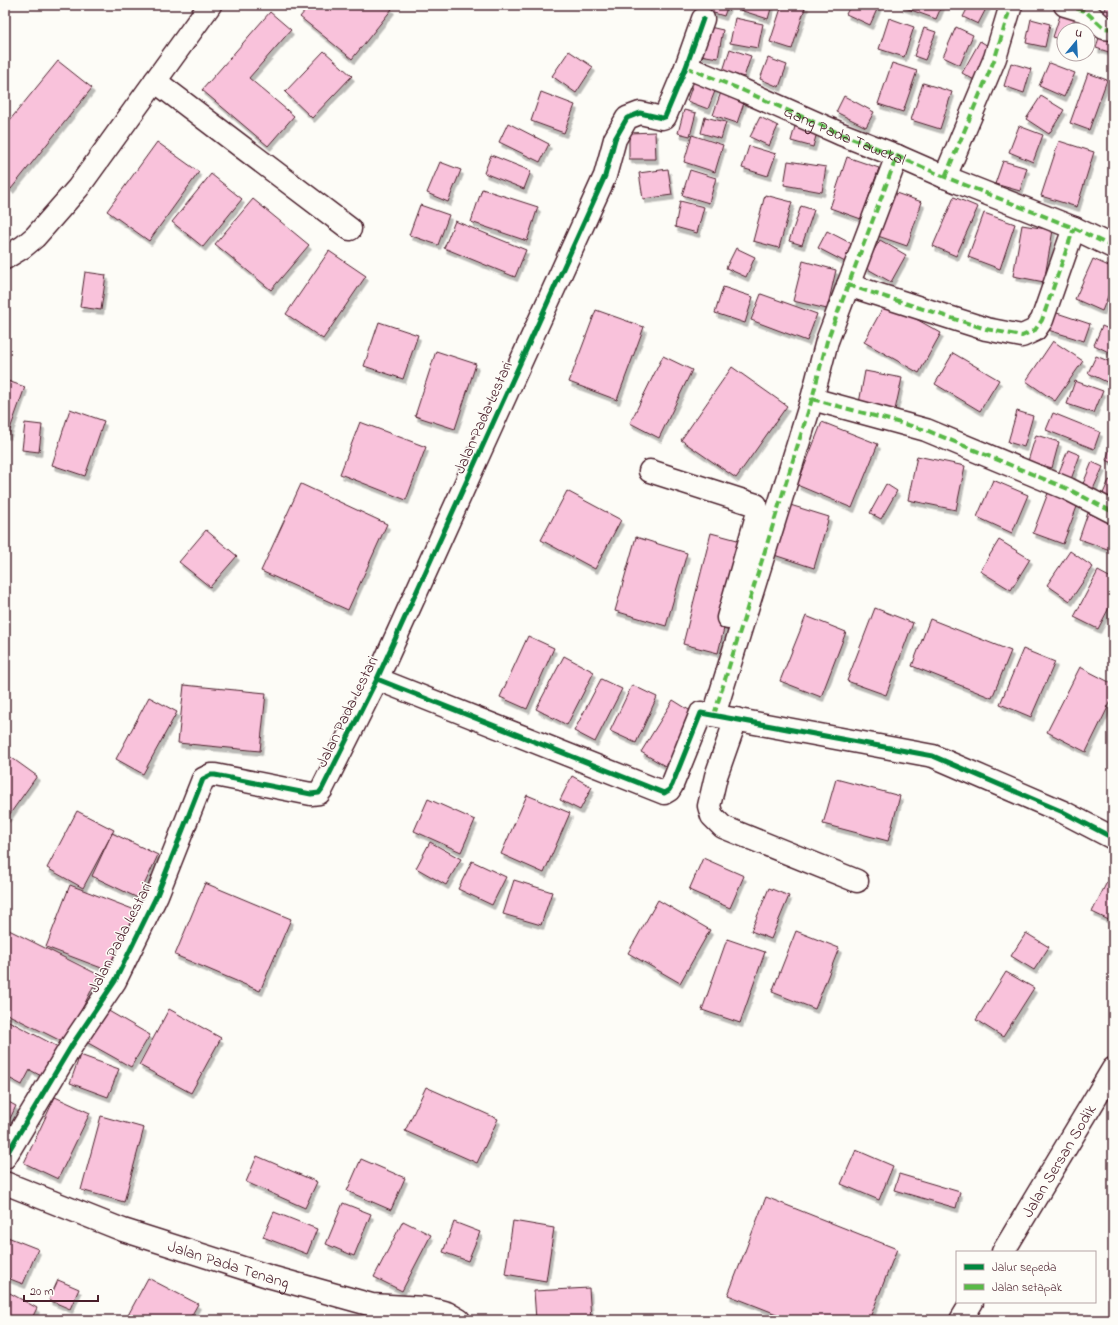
<svg xmlns="http://www.w3.org/2000/svg" width="1118" height="1325" font-family="'Indie Flower',sans-serif">
  <style>
    .building { fill: #f9c2db; stroke: #4a1f2b; filter: url(#shadow) }
    .lines { fill: none; stroke-linecap: round; stroke-linejoin: round }
    .minor-casing { stroke: #4a1f2b; stroke-width: 25 }
    .minor { stroke: #fdfcf7; stroke-width: 22 }
    .quiet { stroke: #58b947; stroke-width: 4; stroke-dasharray: 8 4; stroke-linecap: butt }
    .cycleway-casing { stroke: #fdfcf7; stroke-width: 8 }
    .cycleway { stroke: #00873e; stroke-width: 5 }
    .labels { text-anchor: middle; stroke-width: 3; stroke-linejoin: round; paint-order: stroke }
    .street-label { font-size: 16px; fill: #4a1f2b; stroke: #fdfcf7 }
  </style>
  <defs>
    <filter id="shadow"><feDropShadow dx="2.5" dy="4.5" stdDeviation="0" flood-color="#0004"/></filter>
  </defs>
  <rect width="100%" height="100%" fill="#fdfcf7"/>
  <filter id="ink" filterUnits="userSpaceOnUse"><feTurbulence type="fractalNoise" baseFrequency=".025" numOctaves="2"/><feDisplacementMap in="SourceGraphic" scale="8" xChannelSelector="R" yChannelSelector="G"/><feConvolveMatrix kernelMatrix="1 2 1 2 8 2 1 2 1" color-interpolation-filters="sRGB"/></filter>
  <g filter="url(#ink)">
    <path class="building" d="M310 5H387L392 9 352 59 300 17Z
      M709 5H728L724 16 707 11Z
      M742 5H772L768 19 740 10Z
      M782 5H806L792 49 770 42Z
      M851 5H879L870 25 846 14Z
      M901 5H942L936 19 900 6Z
      M969 5H988L978 24 963 17Z
      M1107 5H1113V22L1102 18Z
      M1062 9 1084 16 1080 30H1064V41L1053 37Z
      M270 12 291 30 249 78 294 116 268 146 202 90Z
      M735 18 763 24 758 48 730 43Z
      M889 18 914 27 904 57 879 49Z
      M1031 19 1050 24 1045 47 1026 43Z
      M705 26 723 30 718 58 700 55Z
      M956 27 973 35 960 65 943 57Z
      M924 28 936 32 925 60 914 56Z
      M1101 30 1113 34 1112 53 1096 48Z
      M980 41 993 49 976 81 962 73Z
      M730 49 751 56 744 77 723 71Z
      M324 51 352 76 312 118 285 92Z
      M569 51 593 67 576 93 552 76Z
      M768 58 787 65 779 87 760 79Z
      M58 61 92 88 11 189 5 184V126Z
      M892 63 917 71 903 112 878 104Z
      M1011 63 1031 69 1024 93 1004 86Z
      M1049 63 1075 73 1064 97 1039 86Z
      M1088 73 1107 80 1089 130 1070 123Z
      M695 78 717 86 708 109 687 101Z
      M923 83 952 92 940 129 911 120Z
      M541 92 575 105 564 133 531 121Z
      M721 92 745 100 737 123 713 115Z
      M844 96 874 112 866 127 836 112Z
      M1041 96 1064 110 1049 134 1026 119Z
      M684 110 696 113 690 136 678 133Z
      M705 117 726 122 721 139 701 133Z
      M760 117 778 126 769 146 750 137Z
      M797 119 819 125 813 147 791 141Z
      M508 123 549 144 540 162 499 142Z
      M1019 126 1043 135 1033 162 1009 152Z
      M655 132 656 159H629V133Z
      M692 135 723 145 715 172 684 162Z
      M1059 141 1094 152 1077 207 1041 196Z
      M157 142 199 172 149 241 107 211Z
      M749 146 776 154 768 176 742 168Z
      M491 155 531 171 524 189 484 173Z
      M847 157 879 168 861 219 830 208Z
      M788 161 826 167 822 192 784 185Z
      M1003 161 1027 168 1020 191 995 184Z
      M440 162 461 170 448 202 427 193Z
      M668 169 672 195 643 199 639 173Z
      M690 170 716 178 709 203 682 195Z
      M211 174 242 199 203 247 172 222Z
      M482 189 538 207 527 241 471 222Z
      M890 191 922 202 907 246 875 235Z
      M765 195 792 202 779 248 753 241Z
      M954 197 978 207 956 256 933 246Z
      M253 199 309 245 271 290 215 244Z
      M680 201 704 207 697 233 675 227Z
      M420 205 449 215 438 245 409 235Z
      M801 206 814 210 802 245 789 241Z
      M984 213 1015 224 1000 269 968 257Z
      M455 221 526 250 515 277 444 248Z
      M1022 225 1053 230 1044 282 1013 276Z
      M827 231 856 246 847 263 818 248Z
      M880 240 906 255 891 282 864 267Z
      M736 248 755 257 746 277 726 268Z
      M329 251 366 276 323 339 286 314Z
      M1093 259 1113 268V284L1102 311 1075 299Z
      M803 261 836 270 827 309 793 301Z
      M85 272 106 275 101 310 80 307Z
      M723 287 753 297 745 323 715 313Z
      M761 294 817 314 807 341 751 320Z
      M886 302 941 333 919 373 864 342Z
      M596 310 644 327 617 400 569 382Z
      M1054 312 1090 324 1084 341 1048 330Z
      M379 322 418 335 403 379 364 366Z
      M1102 326 1113 331V354L1094 345Z
      M1053 341 1083 361 1055 401 1026 381Z
      M436 351 476 364 455 429 415 416Z
      M953 353 999 380 980 411 935 384Z
      M663 356 692 370 659 438 630 423Z
      M1096 356 1113 363V385L1088 373Z
      M732 367 787 406 736 478 681 440Z
      M865 371 902 378 895 410 859 403Z
      M5 380 25 387 8 435 5 434Z
      M1075 381 1103 391 1094 413 1067 404Z
      M70 409 104 421 85 476 52 465Z
      M1017 411 1033 416 1024 447 1008 442Z
      M1053 413 1100 432 1094 449 1046 430Z
      M360 422 426 447 406 500 340 474Z
      M822 422 878 444 852 508 797 485Z
      M25 423 42 425 39 452 22 450Z
      M1036 435 1059 442 1052 468 1028 461Z
      M1113 439V463L1106 460Z
      M1068 450 1080 455 1070 482 1057 477Z
      M917 456 965 466 956 510 908 500Z
      M1092 462 1103 467 1090 496 1080 491Z
      M993 480 1028 495 1012 533 977 517Z
      M1109 480 1113 482 1112 502 1101 498Z
      M301 484 387 524 348 610 261 571Z
      M886 484 897 491 881 519 870 513Z
      M567 491 621 520 595 569 541 540Z
      M1048 493 1078 504 1063 544 1033 533Z
      M787 504 829 517 814 568 771 554Z
      M1088 513 1113 522V551L1079 539Z
      M206 530 237 556 210 587 179 562Z
      M711 533 745 542 718 653 683 644Z
      M636 537 687 553 666 626 615 611Z
      M999 540 1030 559 1011 590 980 571Z
      M1070 551 1093 567 1070 601 1047 585Z
      M1098 571 1113 579V600L1098 629 1074 617Z
      M875 608 913 623 886 695 847 681Z
      M806 616 846 632 821 697 780 681Z
      M930 619 1011 651 992 698 912 666Z
      M528 636 554 648 527 709 500 697Z
      M1023 649 1055 662 1031 717 1000 704Z
      M564 656 594 672 567 725 536 709Z
      M1080 667 1113 684V697L1086 752 1047 732Z
      M601 679 622 689 595 742 574 731Z
      M184 685 266 693 260 751 178 743Z
      M632 685 657 697 636 743 610 731Z
      M149 697 177 712 143 774 116 759Z
      M673 700 697 715 665 766 641 752Z
      M5 753 37 776 7 818 5 816Z
      M572 776 592 787 580 810 560 800Z
      M836 779 900 796 888 841 823 824Z
      M527 795 570 813 544 873 501 854Z
      M428 799 475 820 461 852 414 831Z
      M77 811 114 830 83 888 47 868Z
      M112 833 158 855 138 898 92 876Z
      M430 842 461 859 446 885 416 868Z
      M703 858 744 876 730 908 689 890Z
      M472 861 506 877 492 905 458 889Z
      M514 880 552 892 541 925 503 914Z
      M1107 882 1113 885V922L1092 912Z
      M205 883 291 919 260 991 175 955Z
      M70 885 135 910 112 972 46 947Z
      M769 888 789 896 771 939 751 931Z
      M658 900 710 930 680 983 628 953Z
      M5 928 99 975 65 1043 5 1013Z
      M796 931 839 948 815 1009 772 992Z
      M1026 933 1049 947 1034 970 1011 956Z
      M727 939 765 952 740 1023 702 1010Z
      M1006 972 1034 988 1003 1037 976 1020Z
      M100 1006 150 1035 131 1067 81 1039Z
      M169 1009 221 1038 191 1093 139 1065Z
      M5 1019 60 1048 45 1078 30 1070 22 1085 5 1076Z
      M80 1055 119 1069 108 1097 70 1083Z
      M426 1087 498 1119 477 1163 405 1131Z
      M55 1097 90 1113 58 1179 24 1163Z
      M5 1100 16 1106 5 1129Z
      M101 1116 144 1128 124 1202 81 1190Z
      M856 1150 893 1166 879 1200 841 1184Z
      M257 1156 317 1182 305 1208 246 1182Z
      M361 1159 405 1178 391 1210 347 1191Z
      M899 1174 960 1192 956 1208 894 1190Z
      M766 1197 897 1249 869 1320H792L728 1295Z
      M343 1203 371 1214 354 1256 326 1244Z
      M274 1212 317 1229 307 1254 263 1237Z
      M403 1221 431 1235 402 1291 374 1277Z
      M513 1221 554 1228 546 1281 505 1274Z
      M454 1222 480 1232 468 1261 443 1252Z
      M5 1236 38 1249 23 1284 5 1277Z
      M148 1278 198 1304 189 1320H128L126 1319Z
      M58 1280 79 1289 70 1309 49 1300Z
      M589 1288 591 1320H536L534 1291Z
      M8 1292 37 1308 31 1320H5V1298Z"/>
    <g class="lines">
      <defs>
        <g id="minor">
          <path d="M1065 5 1085 11 1104 28 1113 29"/>
          <path id="s1" d="M686 67 742 90 841 134 897 156 945 177 1074 228 1113 247"/>
          <path d="M155 81 350 229"/>
          <path d="M945 177 995 58 1011 5"/>
          <path d="M5 258 23 247 35 237 78 188 210 5"/>
          <path d="M848 285 986 329 1022 336 1035 330 1042 320 1074 228"/>
          <path d="M812 399 926 430 1068 489 1113 512"/>
          <path d="M650 471 756 505 758 512 728 618"/>
          <path d="M377 679 664 793 669 790 672 785 701 713 933 756 1063 812 1113 838"/>
          <path d="M714 715 812 399 827 341 897 156"/>
          <path d="M736 719 716 776 709 806 712 816 723 827 857 881"/>
          <path d="M5 1157 72 1045 115 981 157 895 203 779 211 775H215L311 794 319 793 322 789 377 679 605 176 615 139 627 118 640 113 662 118 665 117 686 67 703 19"/>
          <path id="s2" d="M5 1183 123 1230 271 1277 372 1305 424 1308 436 1310 447 1313 459 1320"/>
          <path id="s3" d="M1003 1252 1113 1069"/>
          <path d="M961 1320 972 1302"/>
        </g>
      </defs>
      <use href="#minor" class="minor-casing"/>
      <use href="#minor" class="minor"/>
      <path class="quiet" d="M1065 5 1085 11 1104 28 1113 29
        M686 67 742 90 841 134 897 156 945 177 1074 228 1113 247
        M945 177 995 58 1011 5
        M848 285 986 329 1022 336 1035 330 1042 320 1074 228
        M812 399 926 430 1068 489 1113 512
        M714 715 812 399 827 341 897 156"/>
      <defs>
        <path id="cycleway" d="M377 679 664 793 669 790 672 785 701 713 933 756 1063 812 1113 838
          M5 1157 72 1045 115 981 157 895 203 779 211 775H215L311 794 319 793 322 789 377 679 605 176 615 139 627 118 640 113 662 118 665 117 686 67 703 19"/>
      </defs>
      <use href="#cycleway" class="cycleway-casing"/>
      <use href="#cycleway" class="cycleway"/>
    </g>
  </g>
  <g class="labels">
    <g class="street-label">
      <text dy="6" stroke="none"><textPath href="#s1" startOffset="173">Gang Pada Tawekal</textPath></text>
      <text transform="translate(482 417) rotate(-66)" y="6">Jalan Pada Lestari</text>
      <text transform="translate(346 711) rotate(-64)" y="6">Jalan Pada Lestari</text>
      <text transform="translate(119 937) rotate(-63)" y="6">Jalan Pada Lestari</text>
      <text dy="6" stroke="none"><textPath href="#s3" startOffset="107">Jalan Sersan Sodik</textPath></text>
      <text dy="6" stroke="none"><textPath href="#s2" startOffset="238">Jalan Pada Tenang</textPath></text>
    </g>
  </g>
  <rect width="1118" height="1325" fill="none" stroke="#fdfcf7" stroke-width="20"/>
  <rect x="10" y="10" width="1098" height="1305" fill="none" stroke="#4a1f2b" stroke-width="1.5" filter="url(#ink)"/>
  <rect x="956" y="1251" width="140" height="52" fill="#fdfcf7" stroke="#b5a4a5"/>
  <rect x="964" y="1264" width="20" height="6" fill="#00873e" stroke="#b5a4a5"/>
  <text x="992" y="1271" font-size="12" fill="#4a1f2b">Jalur sepeda</text>
  <rect x="964" y="1284" width="20" height="6" fill="#58b947" stroke="#b5a4a5"/>
  <text x="992" y="1291" font-size="12" fill="#4a1f2b">Jalan setapak</text>
  <g transform="translate(1076 42) rotate(18)"><circle r="19" fill="#fdfcf7" stroke="#b5a4a5"/>
  <path d="M0-3L7 15L0 10L-7 15Z" fill="#1f6fb2"/>
  <text y="-6" font-size="11" font-weight="bold" text-anchor="middle" fill="#4a1f2b">U</text>
  </g>
  <path d="M24 1295v6h74v-6" fill="none" stroke="#4a1f2b" stroke-width="2"/>
  <text x="30" y="1295" font-size="12" fill="#4a1f2b" stroke="#fdfcf7" stroke-width="3" paint-order="stroke">20 m</text>
</svg>
